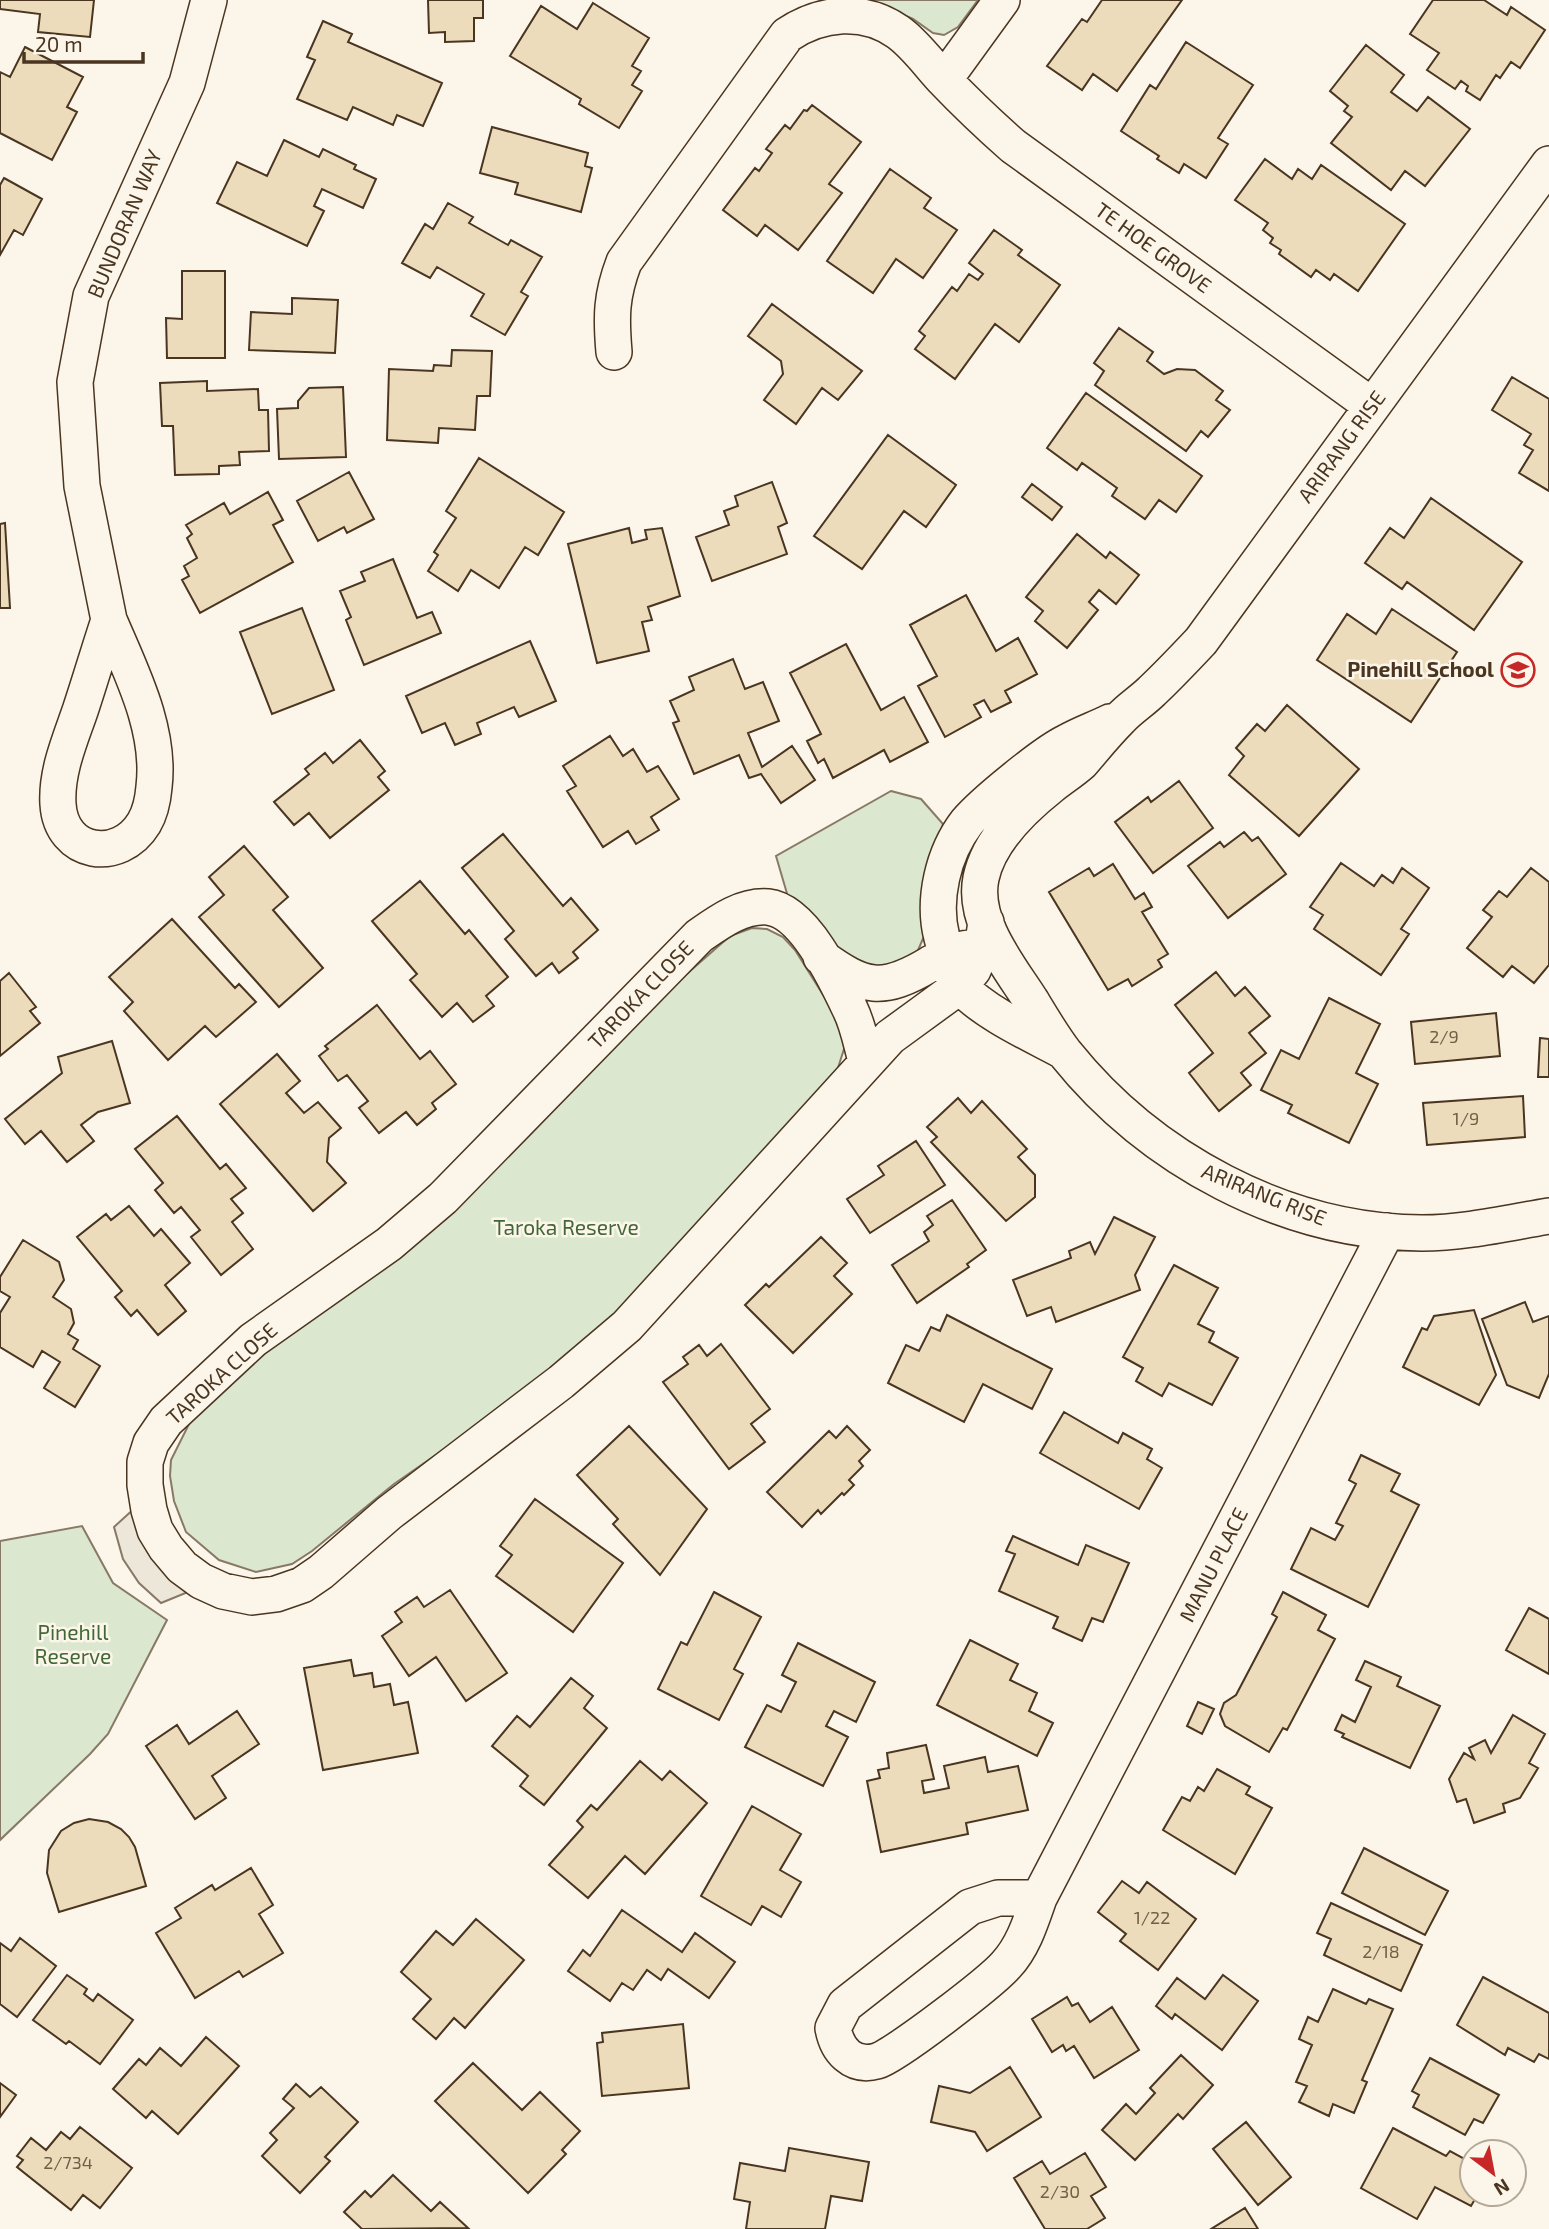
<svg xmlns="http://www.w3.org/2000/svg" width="1549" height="2229" font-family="'Exo 2',sans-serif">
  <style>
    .green { fill: #dce7d0; stroke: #887966; stroke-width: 2 }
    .parking { fill: #ede7d9; stroke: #887966; stroke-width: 2 }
    .building { fill: #ecdcbc; stroke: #4a3520; stroke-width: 2 }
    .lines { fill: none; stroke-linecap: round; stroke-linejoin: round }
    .street-casing { stroke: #4a3520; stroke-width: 38 }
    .street { stroke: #fbf6e9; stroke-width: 35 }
    .labels { text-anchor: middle; stroke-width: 5; stroke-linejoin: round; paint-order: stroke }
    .number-label { font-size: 18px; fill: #725f47 }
    .street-label { font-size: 21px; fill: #4a3520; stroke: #fbf6e9 }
    .poi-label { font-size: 21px; font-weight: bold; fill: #4a3520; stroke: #fbf6e9; text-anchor: end }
    .park-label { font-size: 21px; fill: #436837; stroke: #fbf6e9 }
  </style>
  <rect width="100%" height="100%" fill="#fbf6e9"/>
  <path class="green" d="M869 0H978L958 27 944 35 933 33 913 19Z
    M891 791 921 799 943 824 931 864 925 934 916 955 896 970 870 968 842 955 814 916 788 897 776 856Z
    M752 928 767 929 783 937 795 950 842 1025 845 1046 835 1077 634 1295 569 1357 473 1429 394 1484 312 1551 292 1564 256 1572 219 1560 186 1532 174 1501 170 1476 171 1460 192 1418 270 1345 350 1293 408 1248 665 993 730 936Z
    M82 1526 113 1583 167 1620 108 1734 90 1754 0 1840V1541Z"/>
  <path class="parking" d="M137 1506 188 1592 161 1603 139 1583 123 1559 114 1527Z"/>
  <path class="building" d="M0 0H94L90 37 38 32 40 14 0 9Z
    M428 0H483V18H474V41L445 42V32L429 33Z
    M1102 0H1182L1117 91 1093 74 1082 90 1047 66 1082 19 1087 22Z
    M1433 0H1484L1507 15 1511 7 1545 30 1520 68 1511 62 1500 78 1496 75 1480 100 1466 91 1468 86 1461 81 1455 89 1427 70 1439 53 1410 34Z
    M593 3 649 38 632 66 641 71 632 85 642 91 619 128 579 104 581 99 510 56 541 6 577 29Z
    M323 21 352 34 348 42 442 83 423 126 397 115 393 125 353 107 347 120 297 99 315 60 307 57Z
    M1186 42 1253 85 1218 138 1228 144 1206 178 1184 164 1179 173 1157 159 1159 156 1121 131 1150 85 1156 89Z
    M1366 45 1404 75 1391 92 1417 111 1428 97 1470 129 1425 186 1405 171 1391 190 1331 143 1352 117 1344 111 1348 106 1330 91Z
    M25 47 83 77 67 107 77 112 52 160 0 133V72L10 77Z
    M812 105 861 142 829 184 842 193 798 250 765 225 757 236 723 210 755 168 759 171 772 153 766 149 785 125 790 129 804 110 807 111Z
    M492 127 588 153 585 166 592 168 581 212 515 194 518 183 480 173Z
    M284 140 319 157 323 149 356 165 354 169 376 179 363 208 322 189 314 206 324 211 307 246 217 203 237 162 267 176Z
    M1265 159 1292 179 1298 169 1312 179 1321 165 1405 224 1358 291 1334 274 1330 280 1316 270 1311 277 1279 254 1281 250 1270 243 1273 238 1263 230 1268 223 1235 200Z
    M890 169 931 198 924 208 957 230 923 278 896 259 873 293 827 261Z
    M4 178 42 199 23 235 14 230 0 255V185Z
    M448 203 473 217 469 223 508 245 511 240 542 257 521 292 528 296 505 335 471 316 484 294 437 267 430 278 402 263 425 224 433 229Z
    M994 230 1022 250 1018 255 1060 285 1019 342 995 324 955 379 915 349 925 336 919 331 952 287 957 291 969 274 978 280 983 274 969 263Z
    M182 271H225V358H167L166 318 182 319Z
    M292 298 338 300 335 353 249 350 251 312 292 314Z
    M772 304 862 371 838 400 822 388 796 424 764 400 783 374 781 361 748 336Z
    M1119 328 1153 352 1147 361 1164 374 1177 369 1195 370 1223 391 1216 400 1230 410 1208 437 1201 431 1186 451 1095 385 1104 371 1094 363Z
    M452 350 492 351 490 396H477L475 430 439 428 438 443 387 440 389 369 433 371 434 365 451 366Z
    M1512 377 1549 399V491L1519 473 1533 450 1524 445 1531 434 1492 410Z
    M207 381V391L258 389 259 410H268L269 451 239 452 240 465 219 466V474L175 475 173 426H162L160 383Z
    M343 387 346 457 279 459 277 409 298 408V401L309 388Z
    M1086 393 1202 476 1176 512 1159 500 1145 519 1112 496 1117 488 1082 463 1077 470 1047 448Z
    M888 435 956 485 926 527 904 511 862 569 814 536Z
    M479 458 564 512 538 555 525 547 499 588 471 570 458 591 428 571 438 555 434 552 456 518 446 511Z
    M349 472 374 519 347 533 344 527 318 541 297 501Z
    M772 482 787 523 778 527 787 554 712 581 696 537 729 525 724 511 738 506 735 496Z
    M1032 484 1062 507 1052 520 1022 497Z
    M268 492 283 520 273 525 293 562 200 613 182 580 189 576 184 566 197 558 187 538 192 534 186 525 224 503 230 514Z
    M1431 498 1522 562 1474 630 1407 582 1402 589 1365 563 1390 528 1404 538Z
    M5 523 10 608H0V524Z
    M629 528 632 543 647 539 645 530 662 528 680 596 648 607 652 620 642 622 649 651 597 663 568 544Z
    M1077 534 1106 558 1110 552 1139 575 1116 604 1099 590 1089 602 1098 610 1067 648 1035 621 1043 611 1026 597Z
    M393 559 417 618 432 612 441 633 364 665 346 620 351 617 340 591 365 581 361 572Z
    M966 595 996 651 1018 638 1037 674 1005 691 1011 702 991 712 984 700 974 705 981 717 945 737 918 686 937 676 910 625Z
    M302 608 334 690 272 714 240 632Z
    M1392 609 1457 652 1411 722 1317 660 1347 614 1376 634Z
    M530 641 556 701 519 717 514 707 477 723 481 734 455 745 445 723 422 733 406 696Z
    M846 644 881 710 904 697 928 742 890 762 884 750 833 778 824 759 818 763 807 741 821 734 790 673Z
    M733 659 745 689 763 682 779 721 748 733 762 767 792 746 815 780 781 803 761 774 749 778 739 755 694 774 673 723 679 721 670 701 694 690 689 677Z
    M1287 705 1359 769 1299 836 1229 775 1244 756 1236 748 1257 724 1265 731Z
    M610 736 623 756 633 749 647 772 658 766 679 799 651 817 659 830 636 844 628 831 603 847 567 791 576 786 563 766Z
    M360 740 385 771 378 777 389 790 330 838 309 813 294 825 274 802 309 774 305 769 325 753 333 763Z
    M1179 781 1213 828 1153 873 1115 822 1148 797 1151 802Z
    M1244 832 1252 841 1258 837 1286 874 1228 918 1188 866 1220 842 1224 847Z
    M503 834 563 906 571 898 598 930 573 952 578 958 559 973 552 963 536 976 505 939 514 931 462 868Z
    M244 846 288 897 273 910 323 968 279 1007 199 917 224 895 209 877Z
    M1341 863 1374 886 1382 875 1393 883 1402 868 1429 888 1401 929 1409 934 1381 975 1314 929 1323 915 1310 907Z
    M1113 864 1135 899 1144 893 1152 907 1142 912 1168 954 1158 960 1162 967 1132 986 1128 979 1108 990 1049 892 1089 868 1094 876Z
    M1531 868 1549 882V965L1534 983 1512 966 1503 977 1467 948 1492 917 1483 910 1499 891 1507 897Z
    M420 881 465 934 469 930 508 977 486 996 494 1006 473 1022 457 1003 442 1017 410 980 417 974 372 921Z
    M172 919 235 988 239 984 256 1002 216 1037 205 1026 168 1060 124 1011 133 1002 109 977Z
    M1216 972 1235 996 1245 987 1270 1016 1249 1033 1266 1053 1241 1073 1251 1085 1219 1111 1189 1073 1213 1053 1175 1005Z
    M9 973 36 1007 30 1011 40 1023 0 1056V981Z
    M1329 998 1380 1024 1356 1073 1378 1084 1349 1143 1288 1113 1292 1105 1261 1090 1281 1050 1299 1059Z
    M377 1005 420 1059 430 1051 456 1084 432 1103 436 1109 417 1125 406 1112 379 1133 359 1108 368 1101 347 1075 338 1081 319 1056 328 1049 325 1046Z
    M1496 1013 1500 1056 1415 1064 1411 1022Z
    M1540 1038 1549 1039V1077H1538Z
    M112 1041 130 1103 98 1112 81 1125 94 1141 67 1162 41 1131 25 1144 5 1119 62 1073 58 1057Z
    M277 1054 300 1081 286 1093 304 1113 318 1102 341 1128 329 1138 327 1162 346 1183 313 1211 220 1104Z
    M1523 1096 1525 1137 1427 1145 1423 1103Z
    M958 1098 971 1113 982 1101 1027 1149 1018 1157 1035 1175V1197L1006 1221 931 1142 937 1137 927 1127Z
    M177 1116 220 1169 226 1164 246 1188 231 1199 243 1213 232 1222 253 1249 221 1275 191 1237 200 1230 181 1207 174 1213 155 1190 163 1183 135 1149Z
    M916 1141 945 1185 870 1233 847 1199 884 1175 878 1166Z
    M952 1200 986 1250 967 1264 969 1267 917 1303 892 1265 929 1241 924 1232 933 1225 927 1216Z
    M129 1206 154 1236 161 1229 190 1263 165 1285 186 1311 158 1335 137 1310 131 1316 115 1297 122 1291 77 1237 106 1214 111 1220Z
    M1114 1217 1155 1237 1135 1275 1140 1290 1056 1322 1051 1307 1027 1316 1013 1280 1071 1258 1069 1251 1090 1242 1095 1254Z
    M821 1237 847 1263 834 1276 852 1294 793 1353 745 1305 766 1284 769 1287Z
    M23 1240 59 1262 64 1280 53 1297 71 1309 74 1323 68 1334 78 1340 73 1349 100 1366 75 1407 44 1388 60 1362 42 1351 33 1367 0 1347V1313L10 1297 0 1291V1277Z
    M1174 1265 1218 1288 1198 1324 1214 1332 1209 1342 1238 1358 1212 1405 1169 1383 1162 1396 1136 1381 1143 1368 1123 1357Z
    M1525 1302 1533 1322 1549 1316V1374L1539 1398 1507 1385 1482 1319Z
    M1474 1310 1496 1375 1479 1405 1403 1367 1422 1328 1427 1330 1434 1316Z
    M947 1315 1052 1369 1032 1409 983 1384 964 1422 888 1383 906 1345 919 1351 931 1327 940 1331Z
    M721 1344 770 1409 751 1424 765 1442 729 1469 663 1382 688 1364 683 1357 699 1345 707 1356Z
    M1064 1412 1118 1443 1123 1433 1152 1449 1147 1459 1162 1468 1139 1509 1040 1453Z
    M629 1426 707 1509 660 1575 613 1524 618 1519 577 1475Z
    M847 1426 870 1450 859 1461 863 1466 849 1480 854 1485 844 1495 842 1493 821 1514 818 1510 802 1527 767 1492 829 1431 836 1438Z
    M1361 1455 1400 1474 1391 1491 1419 1505 1368 1607 1291 1569 1311 1528 1335 1540 1343 1526 1336 1523 1356 1484 1349 1480Z
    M535 1499 623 1563 573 1632 496 1576 512 1555 500 1546Z
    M1013 1536 1078 1565 1086 1545 1129 1563 1103 1622 1092 1618 1082 1641 1053 1628 1058 1617 999 1591 1015 1554 1006 1551Z
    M450 1590 507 1673 466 1701 436 1657 409 1676 382 1636 402 1622 395 1612 417 1597 424 1607Z
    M714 1592 761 1617 734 1669 743 1674 719 1720 658 1689 681 1642 687 1645Z
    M1283 1592 1326 1615 1318 1630 1335 1639 1287 1730 1283 1728 1269 1752 1225 1726 1220 1714 1224 1703 1236 1695 1277 1617 1272 1614Z
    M1529 1608 1549 1619V1674L1506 1650Z
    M970 1640 1018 1664 1010 1680 1037 1693 1029 1711 1053 1723 1037 1756 937 1705Z
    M798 1643 875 1682 856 1722 834 1711 826 1726 848 1737 823 1786 745 1747 767 1705 781 1712 796 1682 782 1675Z
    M351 1660 354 1676 372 1673 374 1687 390 1684 394 1705 408 1702 418 1753 323 1770 304 1668Z
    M1365 1661 1401 1677 1397 1686 1440 1706 1410 1768 1342 1737 1344 1734 1335 1730 1342 1715 1355 1722 1371 1687 1356 1680Z
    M571 1678 593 1696 584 1708 607 1728 544 1805 520 1786 528 1776 492 1746 517 1716 530 1727Z
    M1198 1702 1214 1709 1202 1734 1187 1726Z
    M237 1711 259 1744 212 1776 226 1798 195 1819 146 1746 177 1725 189 1744Z
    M1513 1715 1545 1734 1529 1763 1538 1768 1520 1798 1503 1804 1505 1812 1474 1823 1466 1799 1457 1802 1449 1779 1464 1753 1474 1759 1469 1748 1485 1740 1491 1753Z
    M926 1745 934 1779 922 1781 924 1793 949 1788 944 1766 985 1757 988 1772 1018 1766 1028 1810 966 1823 968 1834 881 1852 867 1781 880 1778 878 1770 889 1768 887 1753Z
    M640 1761 662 1780 670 1771 707 1803 645 1874 625 1856 588 1898 549 1865 583 1827 577 1821 591 1805 597 1810Z
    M1217 1769 1250 1787 1246 1794 1272 1808 1235 1874 1163 1830 1182 1797 1190 1801 1198 1787 1204 1791Z
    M752 1806 801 1834 780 1870 801 1882 781 1917 762 1906 751 1925 701 1896Z
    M89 1819 108 1822 121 1829 129 1837 135 1847 146 1886 59 1912 47 1873 49 1850 61 1831 74 1823Z
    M1364 1848 1448 1891 1425 1935 1342 1893Z
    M251 1868 273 1905 259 1914 283 1953 243 1977 239 1971 195 1998 156 1933 181 1918 175 1908 212 1885 215 1890Z
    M1122 1881 1139 1893 1147 1882 1196 1919 1158 1970 1120 1941 1126 1934 1098 1912Z
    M1331 1903 1422 1945 1401 1991 1324 1955 1331 1939 1317 1933Z
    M622 1910 682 1952 695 1933 735 1962 709 1998 668 1969 661 1980 647 1970 633 1990 622 1983 610 2001 568 1971 583 1950 590 1956Z
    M476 1919 524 1960 465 2028 454 2018 436 2039 413 2019 431 1999 401 1972 436 1931 453 1945Z
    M20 1938 56 1966 17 2017 0 2004V1943L11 1951Z
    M67 1975 87 1989 84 1994 93 2001 98 1994 133 2020 100 2064 69 2041 66 2044 33 2020Z
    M1223 1975 1258 2001 1222 2050 1175 2014 1172 2019 1156 2006 1177 1978 1205 1999Z
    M1483 1977 1549 2013V2059L1539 2054 1534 2062 1508 2048 1505 2055 1457 2025Z
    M1333 1989 1366 2004 1369 1999 1393 2009 1362 2080 1367 2082 1354 2113 1333 2104 1329 2116 1299 2102 1307 2086 1296 2082 1312 2045 1299 2039 1308 2017 1318 2022Z
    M1067 1997 1072 2006 1078 2003 1090 2022 1112 2007 1139 2050 1094 2078 1074 2046 1066 2051 1063 2045 1052 2052 1032 2019Z
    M683 2024 689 2088 602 2096 597 2043 603 2042 602 2033Z
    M206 2037 239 2066 178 2134 152 2111 146 2118 113 2089 139 2059 146 2065 160 2048 181 2066Z
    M1181 2055 1213 2085 1183 2119 1178 2114 1135 2160 1102 2130 1126 2104 1136 2114 1155 2093 1150 2088Z
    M1430 2058 1499 2095 1483 2123 1474 2119 1465 2135 1413 2107 1419 2095 1412 2091Z
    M473 2063 522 2110 540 2092 580 2131 562 2150 566 2154 528 2193 435 2101Z
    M1010 2067 1041 2117 987 2151 975 2132 931 2122 939 2086 970 2093Z
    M0 2083 16 2095 0 2117Z
    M296 2084 310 2097 321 2087 358 2122 325 2157 330 2161 300 2193 262 2156 277 2140 270 2133 294 2108 283 2099Z
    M1246 2122 1291 2177 1258 2205 1213 2149Z
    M80 2127 132 2168 100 2208 83 2195 71 2210 17 2167 23 2160 17 2156 31 2138 46 2150 61 2132 70 2139Z
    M1393 2128 1446 2156 1450 2151 1472 2163V2194H1478L1471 2206 1435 2187 1417 2219 1361 2188Z
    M789 2148 869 2162 862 2201 831 2196 825 2229H746L750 2202 734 2199 740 2163 785 2171Z
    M1085 2153 1106 2187 1091 2196 1105 2218 1087 2229H1045L1014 2178 1042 2161 1050 2174Z
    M393 2175 431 2211 440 2202 468 2228 362 2229 344 2212 365 2191 371 2197Z
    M1245 2208 1258 2229H1211Z"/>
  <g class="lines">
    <defs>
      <path id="street" d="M944 80 1002 0
        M1549 164 1201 641C1185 658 1169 675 1152 691 1142 701 1130 708 1120 719 1106 733 1094 748 1081 763 1072 771 1061 778 1051 786 1022 809 989 840 981 878 972 921 1008 965 1030 999 1041 1017 1052 1036 1065 1053 1150 1159 1284 1232 1422 1233 1464 1233 1507 1223 1549 1216
        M614 352C611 317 611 296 624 262L787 35C821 12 864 8 898 32 915 44 929 64 943 79 965 102 988 124 1013 146L1372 406
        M109 620 82 486 75 382 91 296 187 83 209 0
        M109 620C131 672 161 729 154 787 153 799 150 813 144 823 119 864 61 855 58 804 56 772 70 740 80 711 90 681 99 650 109 620Z
        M821 957C864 988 882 993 930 964 942 957 955 949 970 948
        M1061 1050C1031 1034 984 1012 962 988 951 976 946 953 942 938 932 900 943 853 967 822 983 803 1044 753 1067 742 1081 734 1096 729 1110 722
        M866 1061C861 1043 858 1025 850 1009 836 979 804 911 768 907 742 905 719 922 699 936L443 1198 389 1244 253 1340 166 1421 151 1443 145 1462V1485L149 1510 155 1530 166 1548 182 1567 201 1581 223 1591 252 1597 276 1594 302 1585 321 1572 389 1513 561 1382 627 1326 890 1037 960 986 973 970 982 949 986 922
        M1039 1898H998L970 1907 845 2005 833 2028C837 2050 852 2068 877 2061 895 2056 991 1982 1006 1965 1023 1947 1031 1921 1039 1898L1387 1231"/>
    </defs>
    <use href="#street" class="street-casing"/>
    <use href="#street" class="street"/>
  </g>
  <defs>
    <symbol id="school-ring" viewBox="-11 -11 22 22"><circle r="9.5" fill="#fbf6e9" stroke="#c62828" stroke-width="1.5"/><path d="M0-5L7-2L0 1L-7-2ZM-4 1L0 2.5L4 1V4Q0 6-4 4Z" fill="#c62828"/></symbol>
  </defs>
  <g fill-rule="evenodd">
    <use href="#school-ring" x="1499" y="651" width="38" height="38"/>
  </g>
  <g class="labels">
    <g class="number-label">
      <text x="1444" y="1043">2/9</text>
      <text x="1466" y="1125">1/9</text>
      <text x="1152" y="1924">1/22</text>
      <text x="1381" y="1958">2/18</text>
      <text x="68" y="2169">2/734</text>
      <text x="1060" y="2198">2/30</text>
    </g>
    <g class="street-label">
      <text transform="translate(125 224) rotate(-67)" y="7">BUNDORAN WAY</text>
      <text transform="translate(1153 248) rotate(36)" y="7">TE HOE GROVE</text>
      <text transform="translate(1342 447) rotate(-54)" y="7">ARIRANG RISE</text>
      <text transform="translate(641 995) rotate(-46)" y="7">TAROKA CLOSE</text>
      <text transform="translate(1264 1195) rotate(22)" y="7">ARIRANG RISE</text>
      <text transform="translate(222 1374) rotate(-42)" y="7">TAROKA CLOSE</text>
      <text transform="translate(1214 1565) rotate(-63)" y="7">MANU PLACE</text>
    </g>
    <g class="poi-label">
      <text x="1494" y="677">Pinehill School</text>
    </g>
    <g class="park-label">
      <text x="566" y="1235">Taroka Reserve</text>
      <text x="73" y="1640">Pinehill<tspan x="73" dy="24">Reserve</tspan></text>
    </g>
  </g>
  <g transform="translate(1493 2173) rotate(148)"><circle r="33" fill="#fbf6e9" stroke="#b4a999" stroke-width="2"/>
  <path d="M0-5L12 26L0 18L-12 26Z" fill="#c62828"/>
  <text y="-10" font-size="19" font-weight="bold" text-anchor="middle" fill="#4a3520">N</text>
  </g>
  <path d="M24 52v10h119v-10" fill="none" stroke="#4a3520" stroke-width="3.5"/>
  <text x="35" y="52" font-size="21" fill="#4a3520" stroke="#fbf6e9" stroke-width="5" paint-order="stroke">20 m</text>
</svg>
